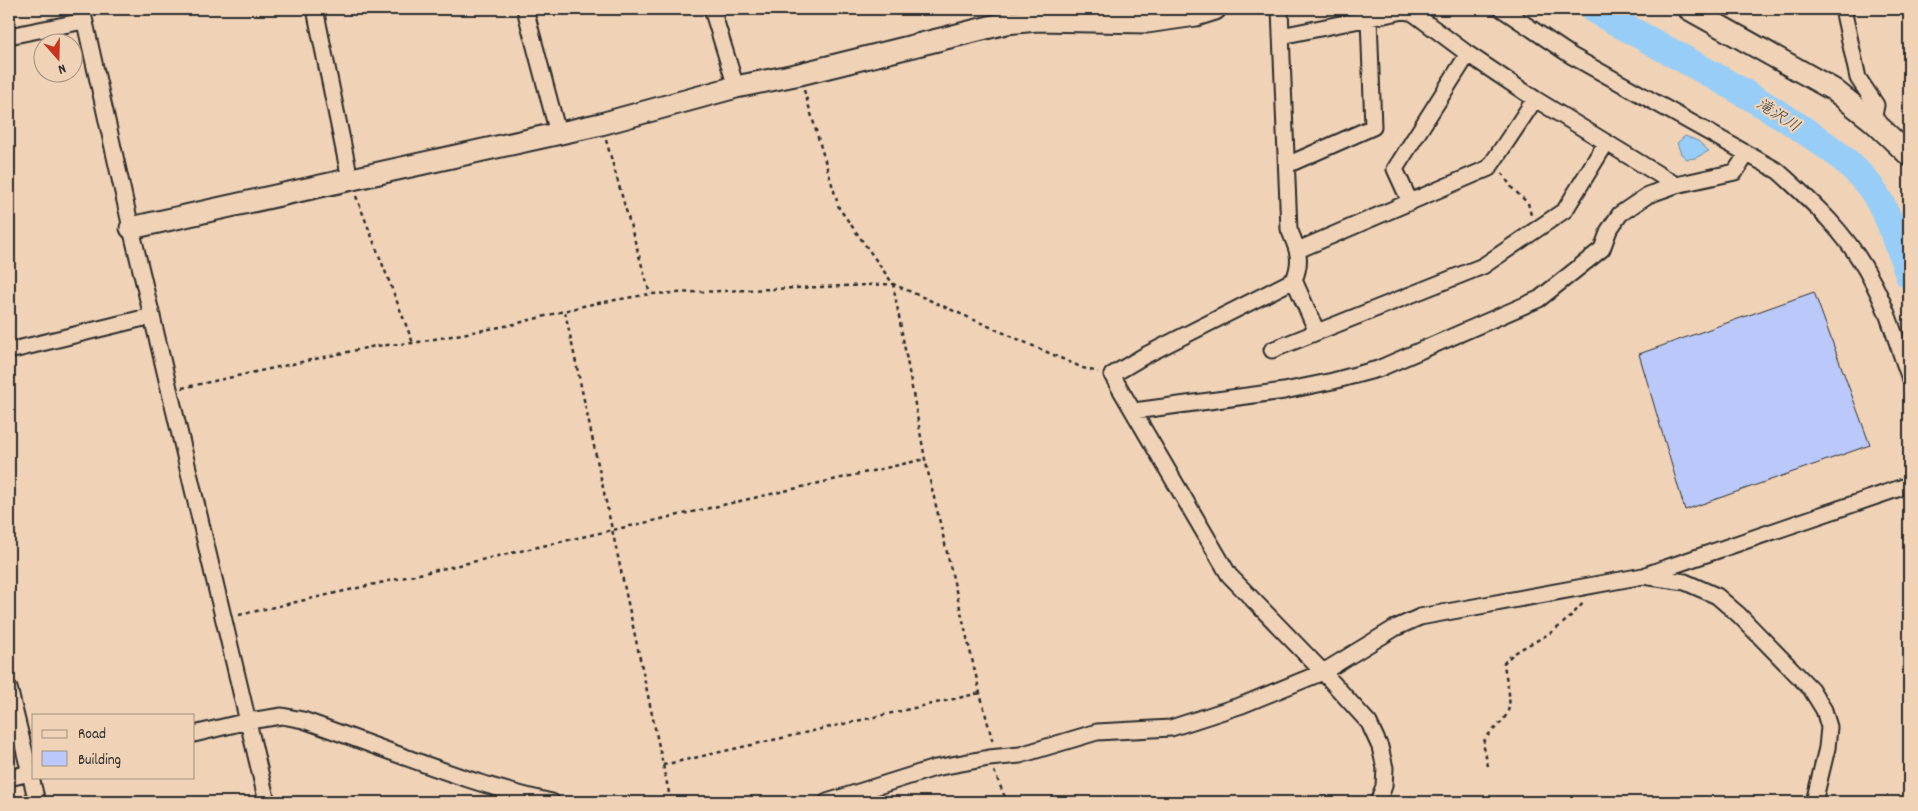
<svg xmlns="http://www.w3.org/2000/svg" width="1918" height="811" font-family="Dekko,'Klee One',sans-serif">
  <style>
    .water { fill: #97cdf6; stroke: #6c8ca5 }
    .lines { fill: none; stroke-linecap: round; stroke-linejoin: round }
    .river { stroke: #97cdf6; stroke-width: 28 }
    .building { fill: #bac9f9; stroke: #2b2b2b }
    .street-casing { stroke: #2b2b2b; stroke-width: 19 }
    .secondary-casing { stroke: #2b2b2b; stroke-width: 25 }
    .path { stroke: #2b2b2b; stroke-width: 2.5; stroke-dasharray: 4 4; stroke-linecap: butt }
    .street { stroke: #f0d3b7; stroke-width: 15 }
    .secondary { stroke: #f0d3b7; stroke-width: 21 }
    .labels { text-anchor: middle; stroke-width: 4.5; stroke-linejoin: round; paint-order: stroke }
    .water-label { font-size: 16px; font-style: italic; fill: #3b4349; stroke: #f0d3b7 }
  </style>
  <rect width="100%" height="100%" fill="#f0d3b7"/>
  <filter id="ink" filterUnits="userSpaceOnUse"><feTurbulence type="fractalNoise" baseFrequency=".02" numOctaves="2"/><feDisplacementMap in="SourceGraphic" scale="10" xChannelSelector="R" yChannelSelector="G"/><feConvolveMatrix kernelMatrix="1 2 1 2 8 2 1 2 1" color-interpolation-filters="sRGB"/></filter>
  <g filter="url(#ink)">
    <path class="water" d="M1685 136 1698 141 1709 151 1695 158 1687 159 1681 154 1677 143Z"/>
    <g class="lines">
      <path class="river" d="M1593 9C1657 46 1725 79 1787 119 1814 137 1840 153 1862 177 1887 204 1897 241 1909 275"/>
    </g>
    <path class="building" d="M1814 292 1870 445 1685 510 1639 354Z"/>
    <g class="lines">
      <defs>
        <path id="street" d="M82 9 131 228 267 802
          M315 9 350 179
          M525 9 558 133
          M712 9 736 87
          M1280 9 1289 229C1297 248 1303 259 1294 280L1144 356 1112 375 1229 575 1323 672 1369 723 1380 747 1385 768 1384 786 1378 802
          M1502 9 1572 56 1778 171C1814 203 1849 236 1871 279 1888 309 1897 344 1909 376
          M1843 9 1858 78 1876 105 1873 121
          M9 36 84 21
          M1281 36 1404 11 1413 13 1468 54 1535 99 1676 185
          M1287 165 1373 127 1369 18
          M1410 202 1395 169 1468 54
          M1298 250 1489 168 1535 99
          M1294 280 1317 332
          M1272 350 1483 266 1565 210 1606 143
          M9 351 152 316
          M1134 411 1284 391 1333 381 1378 369 1539 299 1602 249 1609 230 1620 214 1648 195 1676 185 1735 172 1747 154
          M1648 574 1909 485
          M9 688 37 802
          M194 734 248 721 282 716 303 720C387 749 464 783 552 802
          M9 778 34 772
          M827 802 935 768 989 758 1020 755 1097 732 1171 728 1242 705 1323 672 1395 628 1420 617 1643 576 1685 582 1717 596 1739 615 1811 689 1824 710 1829 727 1827 748 1814 802"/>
        <path id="secondary" d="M1689 9 1834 90 1873 121 1909 155
          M131 228 601 124 736 87 800 74 1006 23 1037 20 1147 22 1196 15 1215 9"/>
      </defs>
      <use href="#street" class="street-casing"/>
      <use href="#secondary" class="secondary-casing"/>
      <path class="path" d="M804 90 839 208 893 284 925 459 980 693 993 743
        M606 140 650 294
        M1502 173 1512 188 1528 203 1531 215
        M356 196 413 343
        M565 312 671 802
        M182 388 375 346 413 343 511 325 587 305 650 294 893 284 1083 368 1098 372
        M239 615 925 459
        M663 765 980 693
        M1488 766 1483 743C1490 730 1498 728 1505 717 1515 703 1505 679 1504 663 1517 648 1533 644 1550 633 1563 625 1574 613 1585 601
        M994 771 1007 802"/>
      <use href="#street" class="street"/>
      <use href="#secondary" class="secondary"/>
    </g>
  </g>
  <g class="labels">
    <g class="water-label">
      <text transform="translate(1779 114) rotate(33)" y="6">滝沢川</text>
    </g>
  </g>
  <rect width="1918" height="811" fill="none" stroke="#f0d3b7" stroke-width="30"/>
  <rect x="15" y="15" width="1888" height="781" fill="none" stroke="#2b2b2b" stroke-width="2" filter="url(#ink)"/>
  <rect x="32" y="714" width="162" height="65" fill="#f0d3b7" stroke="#a1907f"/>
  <rect x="42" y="730" width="25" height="8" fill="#f0d3b7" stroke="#a1907f"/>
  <text x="78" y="738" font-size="15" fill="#2b2b2b">Road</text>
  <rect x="42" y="751" width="25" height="15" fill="#bac9f9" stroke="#a1907f"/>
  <text x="78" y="764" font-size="15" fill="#2b2b2b">Building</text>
  <g transform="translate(58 58) rotate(160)"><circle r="24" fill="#f0d3b7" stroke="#a1907f"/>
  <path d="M0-4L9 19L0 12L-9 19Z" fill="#c8321e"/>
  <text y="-8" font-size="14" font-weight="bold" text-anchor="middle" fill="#2b2b2b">N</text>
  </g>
</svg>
